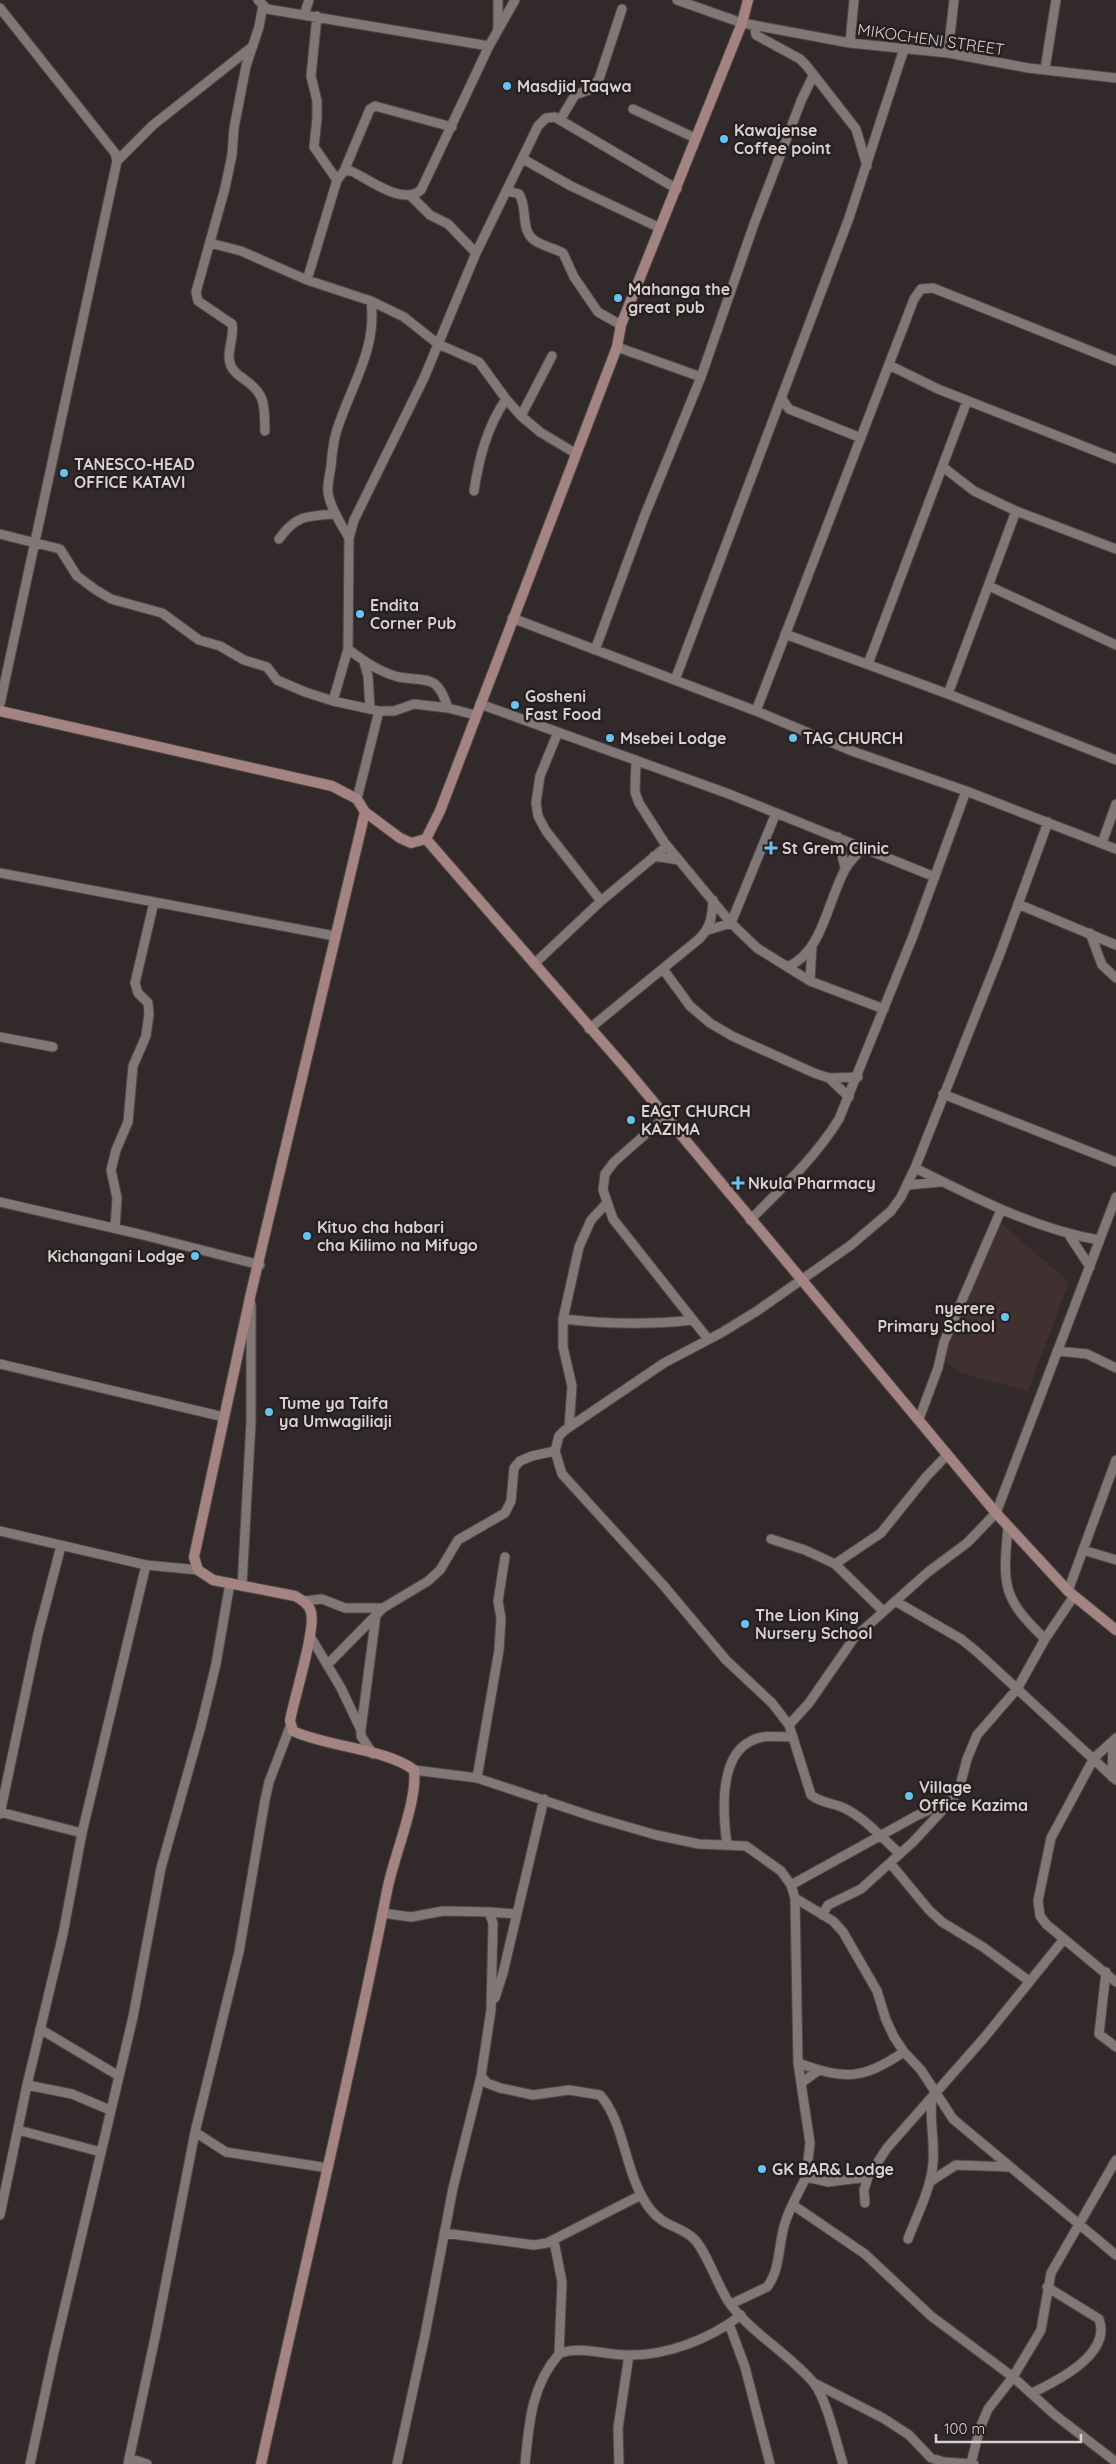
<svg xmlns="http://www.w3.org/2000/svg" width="1116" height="2464" font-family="Quicksand,sans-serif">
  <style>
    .built { fill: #403130 }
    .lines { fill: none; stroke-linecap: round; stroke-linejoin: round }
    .street-casing { stroke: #4f4847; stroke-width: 11 }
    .secondary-casing { stroke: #4f4847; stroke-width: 12 }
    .street { stroke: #807776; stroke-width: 9 }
    .secondary { stroke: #a48482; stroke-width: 10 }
    .poi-dot { fill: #69c3f1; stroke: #282020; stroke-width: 2 }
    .labels { text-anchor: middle; stroke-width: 5; stroke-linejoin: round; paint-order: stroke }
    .street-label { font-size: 16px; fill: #d7d2d1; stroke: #282020 }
    .poi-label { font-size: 16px; font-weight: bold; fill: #d7d2d1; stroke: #282020; text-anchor: start }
  </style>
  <rect width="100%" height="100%" fill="#322a2a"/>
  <path class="built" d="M1000 1222 1069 1282 1028 1391 961 1373 943 1359 978 1269Z"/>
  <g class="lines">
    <defs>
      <path id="street" d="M258 0 267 9 489 46
        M498 0V29
        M677 0 742 23 850 43 948 53 1028 68 1116 78
        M263 5 259 27 246 66 234 128 232 155 225 188 196 292 198 301 232 324C235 338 225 353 231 366 234 373 240 376 245 380 267 395 264 407 265 431
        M0 8 115 153 117 161 0 704
        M304 15 309 0
        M317 16 311 76 317 101V118L314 147 337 180
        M754 25 756 35 800 59 806 65 856 129 867 166
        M850 43 854 0
        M948 53 954 0
        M1045 69 1056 0
        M633 109 695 138
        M560 120 575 95 591 89 599 79 622 9
        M523 159 571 186 660 228
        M117 161 153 125 253 46
        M344 171 370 109 375 106 452 127
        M508 191 519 194C528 207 520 230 534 240 542 246 554 248 563 253L574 277 598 312 621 325
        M410 195 430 215 448 224 476 253
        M210 243 241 251 307 280 371 301 404 317 438 344 479 362 506 399 521 416 540 432 575 453
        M307 280 337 180 344 171H351C369 179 402 206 421 190L489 46 515 0
        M617 347 701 377
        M889 365 938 389 1116 459
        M782 399 789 409 861 438
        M521 416 552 356
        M943 467 974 491 1016 511 1116 549
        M474 491C479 458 487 427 506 399
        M0 534 60 549 77 576 96 590 111 599 162 613 199 640 220 646 244 660 267 667 277 680 305 692 333 701 379 711H394L414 704 448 708 475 715
        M349 538C341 524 331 509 328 493 327 485 330 474 331 466 332 452 334 435 340 421 354 381 377 346 371 301
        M279 539C296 515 307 516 336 514
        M989 586 1116 645
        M512 618 756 711 852 751 966 791 1116 849
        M785 634 948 694 1116 760
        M348 649C362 660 381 673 399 677 427 682 437 673 448 708
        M595 650 644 517 701 377 754 224 801 101 813 76
        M364 662 368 676 370 709
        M868 664 967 401
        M675 680 849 218 904 49
        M948 694 1016 511
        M333 701 348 649 349 538 354 520 424 378 476 253 538 126 546 118 555 117 677 189
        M480 704 729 794 935 877
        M756 711 914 299 921 289 933 288 1116 361
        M558 732 540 776 536 803 538 816 546 831 601 901
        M636 760 635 792 639 803 664 842 731 923 757 948 810 981 884 1009
        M357 799 379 711
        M838 837 845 868
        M1102 843 1116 804
        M654 856 679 860
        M0 873 335 936
        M1018 904 1116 945
        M708 930 731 923 776 813
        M1090 933 1102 965 1116 978
        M534 964 601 901 667 846
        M787 967C823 953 828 898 846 868 850 860 857 854 864 848
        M663 969 690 1006 710 1023 732 1036 814 1073 829 1078 858 1077
        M810 981 812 946
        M589 1029 699 939C711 927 712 917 713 900
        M0 1037 53 1047
        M829 1078 849 1097
        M943 1094 1116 1162
        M665 1117 614 1162 605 1174 603 1190 613 1219 708 1339
        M915 1168C974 1197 1034 1229 1099 1240
        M908 1185 940 1182
        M0 1202 139 1234 260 1265
        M750 1220C782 1188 815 1158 839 1119L913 936 966 791
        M115 1228 117 1198 111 1170 116 1150 128 1122 133 1066 146 1036 149 1014 148 1003 138 993 135 983 154 902
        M1069 1235 1090 1267
        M563 1319C606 1324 649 1325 693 1320
        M1057 1351 1087 1354 1116 1368
        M0 1364 224 1417
        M919 1419 938 1368 944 1342 1001 1210
        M569 1427 572 1386 563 1347V1319L579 1247 591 1220 606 1204
        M1008 1526C1003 1585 1001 1597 1045 1639
        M0 1531 146 1565 198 1570
        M771 1539 805 1550 835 1564 883 1611
        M1083 1550 1116 1560
        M835 1564 881 1533 926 1477 947 1455
        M242 1586 251 1422V1304
        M1068 1591 1116 1460
        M304 1601 322 1599 345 1608H383
        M895 1601 961 1639 976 1651 1116 1780
        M310 1636 341 1688 361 1730V1736L373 1754
        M327 1665 383 1608 428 1581 440 1570 458 1540 505 1513 511 1501 514 1468 520 1461 532 1456 555 1451
        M789 1725 809 1703 854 1638 928 1572 967 1543 996 1513 1116 1197
        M361 1729 376 1615
        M1116 1738 1094 1758 1051 1838 1038 1901 1040 1916 1046 1924 1116 1982
        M414 1770 477 1778 594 1817 656 1835 699 1844 746 1846 781 1871 791 1885 795 1898 798 2063 810 2143 806 2177C799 2192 790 2207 785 2223 778 2244 781 2269 767 2287L731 2304
        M1112 1777 1113 1741
        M477 1778 499 1650 501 1618 498 1601 505 1557
        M0 1812 82 1833
        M0 1814 38 1634 61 1546
        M727 1845C723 1815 718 1757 751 1741 763 1734 780 1737 793 1737
        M900 1854C883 1839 865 1818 844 1808 833 1803 821 1803 811 1795L789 1725 772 1703 726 1660 664 1586 562 1474 555 1451 559 1436 565 1430 664 1363 721 1333 757 1311 851 1245 891 1211 901 1197 915 1168 1001 951 1048 822
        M890 1863 929 1910 942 1922 983 1947 1029 1981
        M791 1885 916 1816 948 1801
        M795 1898 833 1921 843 1932 877 1991 886 2020 894 2037 904 2052 921 2070 953 2119 1116 2255
        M489 1912 517 1914
        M382 1913 411 1917 443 1911 489 1912 493 1923 491 2010 481 2076 453 2188 425 2335 397 2464
        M822 1915 828 1905 861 1889 913 1842 953 1799 960 1786 967 1759 977 1735 1017 1689 1045 1639 1074 1596
        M1106 1972 1099 2034 1116 2047
        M495 1998 503 1973 544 1799
        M40 2029 119 2076
        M798 2063C846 2080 861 2080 904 2052
        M481 2076 487 2083 500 2088 533 2095 569 2090 600 2095C626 2124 624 2175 650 2209 664 2227 678 2225 693 2238 706 2249 717 2286 730 2304 753 2334 789 2354 813 2382 827 2399 836 2442 843 2464
        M801 2083 819 2070
        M27 2085 72 2094 110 2110
        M18 2130 101 2152
        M195 2132 226 2152 328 2168
        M806 2177 828 2182 868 2177
        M931 2181 956 2165 1010 2167
        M865 2203 864 2190 868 2177 887 2148 984 2038 1064 1939
        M793 2205 865 2254 931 2316 1013 2377 1055 2415 1116 2462
        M0 2215 27 2085 63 1934 82 1833 146 1565
        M444 2233 534 2245 547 2243 641 2195
        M908 2239C917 2215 931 2189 933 2163 935 2141 929 2119 932 2097
        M554 2241 562 2282 559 2354
        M729 2324 745 2367 770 2464
        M814 2383 883 2418 909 2435 931 2458 944 2462 974 2464
        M1032 2393C1057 2381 1112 2354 1099 2319L1047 2287
        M129 2458 147 2464
        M971 2463 980 2428 988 2409 1013 2377 1041 2330 1051 2273 1116 2160
        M30 2464 54 2352 133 2017 161 1868 201 1726 216 1664 230 1583
        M128 2464 156 2333 195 2132 239 1952 265 1800 269 1782 290 1727
        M525 2464C529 2424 531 2386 559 2354 578 2345 606 2355 627 2355 667 2356 710 2339 741 2315
        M619 2464 618 2428 629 2355"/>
      <path id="secondary" d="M0 711 332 786 357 799 365 812 400 838 411 843 426 839 440 811 617 347 621 325 742 23 748 0
        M426 839 627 1070 996 1513 1068 1591 1116 1630
        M261 2464C303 2273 349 2083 387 1891 393 1858 418 1801 414 1770 387 1749 327 1747 293 1731L290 1721C294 1698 316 1630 311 1612 309 1604 302 1600 295 1596L213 1580 198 1570 194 1557 251 1293 365 812"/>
    </defs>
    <use href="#street" class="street-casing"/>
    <use href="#secondary" class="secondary-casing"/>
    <use href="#street" class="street"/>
    <use href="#secondary" class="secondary"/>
  </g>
  <g class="poi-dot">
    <circle cx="507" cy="86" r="5"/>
    <circle cx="724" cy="139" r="5"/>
    <circle cx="618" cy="298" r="5"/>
    <circle cx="64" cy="473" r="5"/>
    <circle cx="360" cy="614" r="5"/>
    <circle cx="515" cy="705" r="5"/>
    <circle cx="610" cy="738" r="5"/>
    <circle cx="793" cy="738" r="5"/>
    <path d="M768.5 840.5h5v5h5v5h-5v5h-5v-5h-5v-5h5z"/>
    <circle cx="631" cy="1120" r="5"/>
    <path d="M735.5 1175.5h5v5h5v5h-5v5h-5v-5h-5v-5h5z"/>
    <circle cx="307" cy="1236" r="5"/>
    <circle cx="195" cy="1256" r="5"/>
    <circle cx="1005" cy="1317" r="5"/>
    <circle cx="269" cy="1412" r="5"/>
    <circle cx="745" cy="1624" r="5"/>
    <circle cx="909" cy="1796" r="5"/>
    <circle cx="762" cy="2169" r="5"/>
  </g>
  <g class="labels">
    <g class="street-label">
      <text transform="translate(931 39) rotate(8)" y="6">MIKOCHENI STREET</text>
    </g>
    <g class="poi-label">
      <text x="517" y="92">Masdjid Taqwa</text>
      <text x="734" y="136">Kawajense<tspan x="734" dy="18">Coffee point</tspan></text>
      <text x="628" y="295">Mahanga the<tspan x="628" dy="18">great pub</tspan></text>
      <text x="74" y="470">TANESCO-HEAD<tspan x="74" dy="18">OFFICE KATAVI</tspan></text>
      <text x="370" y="611">Endita<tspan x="370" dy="18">Corner Pub</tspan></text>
      <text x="525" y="702">Gosheni<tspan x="525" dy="18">Fast Food</tspan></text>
      <text x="620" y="744">Msebei Lodge</text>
      <text x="803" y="744">TAG CHURCH</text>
      <text x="782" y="854">St Grem Clinic</text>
      <text x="641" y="1117">EAGT CHURCH<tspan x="641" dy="18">KAZIMA</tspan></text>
      <text x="748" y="1189">Nkula Pharmacy</text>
      <text x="317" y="1233">Kituo cha habari<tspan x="317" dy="18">cha Kilimo na Mifugo</tspan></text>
      <text x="185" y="1262" text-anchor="end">Kichangani Lodge</text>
      <text x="995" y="1314" text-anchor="end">nyerere<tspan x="995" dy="18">Primary School</tspan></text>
      <text x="279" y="1409">Tume ya Taifa<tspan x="279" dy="18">ya Umwagiliaji</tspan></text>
      <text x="755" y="1621">The Lion King<tspan x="755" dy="18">Nursery School</tspan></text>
      <text x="919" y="1793">Village<tspan x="919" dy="18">Office Kazima</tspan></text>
      <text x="772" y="2175">GK BAR&amp; Lodge</text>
    </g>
  </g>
  <path d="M936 2434v8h145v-8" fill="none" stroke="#d7d2d1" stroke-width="2.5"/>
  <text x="944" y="2434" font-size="15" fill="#d7d2d1" stroke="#282020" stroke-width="4" paint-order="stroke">100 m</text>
</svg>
